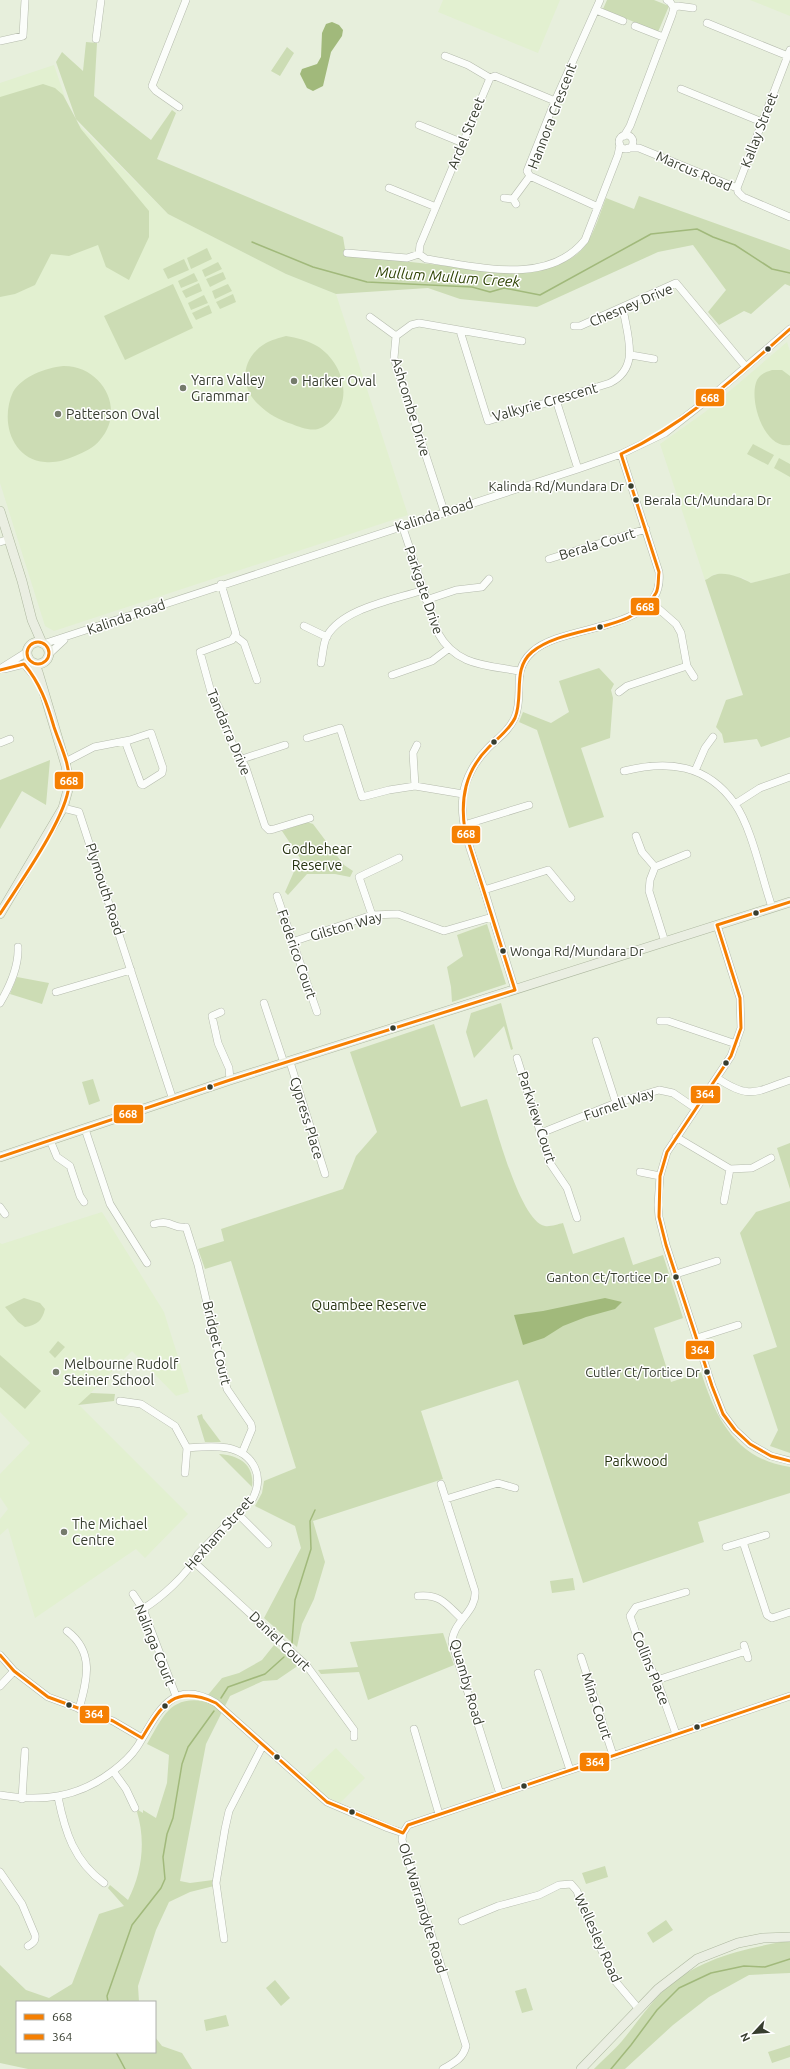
<svg xmlns="http://www.w3.org/2000/svg" width="790" height="2069" font-family="Ubuntu,sans-serif">
  <style>
    .built { fill: #e2f0d0 }
    .green { fill: #ccdcb4 }
    .water { fill: #a1b97b }
    .lines { fill: none; stroke-linecap: round; stroke-linejoin: round }
    .stream { stroke: #a1b97b; stroke-width: 1.5 }
    .minor-casing { stroke: #b5bbad; stroke-width: 8 }
    .major-casing { stroke: #aeb8a0; stroke-width: 10 }
    .minor { stroke: #fbfdfa; stroke-width: 7 }
    .major { stroke: #eaeee2; stroke-width: 9 }
    .bus-1-casing { stroke: #fff; stroke-width: 6 }
    .bus-2-casing { stroke: #fff; stroke-width: 6 }
    .bus-1 { stroke: #f57f02; stroke-width: 3 }
    .bus-2 { stroke: #f57f02; stroke-width: 3 }
    .bus-dot { fill: #373d2f; stroke: #fff; stroke-width: 1.5 }
    .poi-dot { fill: #757b6c; stroke: #fff; stroke-width: 1.5 }
    .labels { text-anchor: middle; stroke-width: 3; stroke-linejoin: round; paint-order: stroke }
    .bus-label { font-size: 13px; fill: #373d2f; stroke: #fff; text-anchor: end }
    .street-label { font-size: 14px; fill: #373d2f; stroke: #fff }
    .poi-label { font-size: 14px; fill: #373d2f; stroke: #fff; text-anchor: start }
    .park-label { font-size: 14px; fill: #273411; stroke: #fff }
    .water-label { font-size: 15px; font-style: italic; fill: #304405; stroke: #fff }
    .line-badge { stroke: #fff; stroke-width: 1.5 }
    .badge-label { font-size: 11px; text-anchor: middle; font-weight: bold; fill: #fff }
  </style>
  <rect width="100%" height="100%" fill="#e7efdc"/>
  <path class="built" d="M443 0H560L538 53 438 12Z
    M750 0H790V16Z
    M54 65 72 118 168 214 286 274 336 294 408 515 54 631 45 626 0 483V83Z
    M787 342 790 351V573L751 583 743 578 729 575 715 574 705 580 660 444 705 412Z
    M102 1212 164 1312 189 1392 176 1396 132 1351 79 1405 188 1514 145 1558 136 1549 35 1618 8 1528 0 1535V1519L8 1509 0 1497V1474L30 1443 0 1412V1243L2 1244Z
    M336 1748 365 1778 340 1803 325 1796 305 1777Z"/>
  <path class="green" d="M607 0H654L669 6 658 32 603 9Z
    M86 42 97 43 94 96 151 140 172 110 176 113 157 159 343 237 346 255 512 273C536 272 570 266 585 246 595 232 600 213 606 198L634 209 639 196 790 250V286L785 284 751 314 744 311 719 325 708 312 726 290 693 245 658 252 537 307 460 299 428 288 336 294 286 274 168 214 76 119 81 129 149 211V237L129 280 106 267 98 245 69 256 51 254 35 285 15 294 0 297V97L43 84 55 88 63 95 76 119 56 62 62 52 83 71Z
    M287 47 294 53 280 76 271 71Z
    M207 248 212 259 191 269 187 258Z
    M184 259 189 270 168 279 163 269Z
    M218 262 222 269 205 277 202 270Z
    M223 272 226 279 210 287 206 279Z
    M194 273 198 281 181 288 178 281Z
    M199 283 202 291 186 298 182 291Z
    M173 284 193 328 125 360 104 316Z
    M228 284 232 291 215 299 212 291Z
    M233 294 236 302 220 309 216 302Z
    M204 295 208 303 191 310 188 303Z
    M209 305 212 313 196 320 192 313Z
    M286 336C297 338 307 340 317 346 340 360 353 394 335 416 330 422 325 427 318 429 310 431 299 427 292 424 279 420 268 414 258 404 238 385 242 357 266 343 271 340 279 338 286 336Z
    M63 366C101 365 127 409 100 440 94 448 84 452 75 456 65 460 56 463 45 462 11 459 0 420 13 392 23 376 45 368 63 366Z
    M772 370H782L790 376V445C764 450 748 399 757 380 760 374 766 372 772 370Z
    M753 444 774 455 768 465 747 454Z
    M779 458 790 464V477L774 468Z
    M790 573V737L761 747 757 739 724 743 722 734 716 727 726 700 743 695 705 580C708 579 711 576 714 575 724 571 741 577 751 583Z
    M599 668 614 684 611 690 613 698 610 738 581 748 604 817 569 828 537 730 519 722 523 712 551 723 569 712 559 681Z
    M50 760 46 805 22 791 0 829V780Z
    M307 822 313 824 344 865 353 871 350 877 335 874H307L288 895 285 892 300 858 282 831Z
    M487 924 506 984 452 1002 451 987 447 967 463 956 457 935Z
    M17 977 49 983 42 1004 10 994Z
    M501 1003 513 1049 511 1050 504 1026 474 1058 466 1032 471 1013Z
    M434 1024 461 1107 487 1099C495 1123 520 1222 545 1226 550 1227 558 1224 563 1223L573 1254 624 1237 633 1265 663 1255 683 1318 654 1328 671 1382 701 1372C716 1419 736 1459 790 1467V1493L698 1522 704 1542 583 1583 518 1380 421 1411 443 1479 313 1521 325 1562 314 1599 302 1624 297 1647 264 1618 301 1548 295 1526 255 1506 262 1493 264 1481 296 1468 231 1261 205 1269 198 1249 224 1241 221 1229 343 1189 356 1156 377 1132 350 1052Z
    M93 1079 100 1101 89 1105 82 1082Z
    M790 1143V1189L777 1148Z
    M790 1201V1453L770 1446 778 1430 753 1355 777 1347 740 1233 756 1212Z
    M24 1298 40 1303 45 1309C42 1321 37 1325 25 1327L18 1322 5 1307Z
    M58 1341 65 1347 55 1358 49 1352Z
    M0 1355 41 1391 25 1409 0 1387Z
    M91 1393 115 1394 114 1401 78 1405Z
    M202 1414 203 1418 221 1442H205L197 1416Z
    M219 1454C238 1455 255 1464 252 1487Z
    M573 1578 575 1590 552 1593 550 1581Z
    M443 1633 454 1665 368 1700 359 1672 321 1674 318 1670 358 1667 350 1642Z
    M274 1645 299 1665 277 1680 263 1681 230 1696 206 1744 180 1881 190 1883 213 1880 214 1886 190 1892 169 1902 156 1930 138 1986 139 2002H17V2052H155V2037L162 2046 182 2053 192 2069H28L0 2063V1965L26 1990 49 1998 72 1984 99 1914 124 1906 108 1888 110 1885 128 1900C142 1873 146 1841 137 1812L138 1810 143 1813V1810L156 1818 167 1783 169 1755 147 1744C162 1719 169 1696 203 1701L222 1678 239 1673 262 1660Z
    M605 1866 608 1877 586 1884 582 1873Z
    M666 1920 673 1930 653 1943 647 1933Z
    M781 1942H790V1973L749 1975 709 1997 673 2025 625 2069H594C603 2060 614 2050 622 2041 636 2024 648 2006 663 1991 695 1960 739 1950 781 1942Z
    M275 1980 290 1998 281 2006 266 1988Z
    M526 1988 533 2010 522 2013 515 1991Z
    M226 2015 229 2026 206 2031 204 2020Z
    M790 2045V2057L772 2063 768 2052Z"/>
  <path class="water" d="M332 22 339 25 343 30 342 36 331 52 323 86 313 91 307 88 300 74 302 69 317 64 321 57 322 33 326 24Z
    M605 1298 622 1302 615 1309 586 1317 563 1326 544 1338 523 1345 514 1315 543 1311Z"/>
  <g class="lines">
    <path class="stream" d="M252 242 313 267 367 282 472 287 490 292 504 288 540 295 651 234 697 229 713 237 735 245 772 269 790 273
      M292 1643 295 1600 311 1549 310 1521 315 1510
      M221 1698 228 1687 265 1674 284 1657
      M108 2002 107 1996 132 1925 161 1888 165 1879 163 1857 167 1834 173 1818 182 1764 188 1747 214 1711
      M116 2052 125 2069
      M611 2069 631 2045 657 2010 679 1988 711 1973 744 1966 765 1967 790 1959"/>
    <defs>
      <path id="minor" d="M674 8 678 6 693 8
        M596 10 623 21
        M707 23 788 56
        M635 26 663 37
        M96 39 101 0
        M0 41 23 36 25 0
        M445 56 468 65 490 78
        M681 89 762 122
        M179 107 156 91 152 86 186 0
        M419 125 463 143
        M619 142a7 7 0 1 1 14 0a7 7 0 1 1-14 0Z
        M624 136 630 126 672 15 674 8 670 2 667 0
        M628 148H639L737 188 738 192 743 197 790 217
        M389 188 436 207
        M737 188 790 50
        M504 198 513 199 516 204
        M513 199 530 176
        M598 207 530 176 527 171 555 101 600 0
        M347 253 407 258 419 254 426 259C476 266 548 287 585 240L618 155 620 145
        M419 254 420 245 490 78 495 76 555 101
        M370 317 396 336
        M574 326H580L676 283 746 367
        M460 331 488 421 610 383C641 367 627 336 623 308
        M631 355 654 359
        M556 400 578 469
        M444 511 394 358 396 336 411 325 419 323 522 341
        M402 525 438 633C456 666 486 665 519 671
        M0 542 9 539
        M549 559 646 529
        M221 584 236 634 232 640 200 652 211 692 221 712 231 741 246 768 265 826 269 830 274 829 310 818
        M426 600 456 590 482 587 489 579
        M652 603 676 624 681 633 687 666 694 677
        M304 626 327 637
        M235 636 244 643 257 680
        M43 644 578 469 621 454 665 433 712 396 790 329
        M49 654 64 640
        M321 663C323 654 323 643 327 636 343 608 394 600 423 590
        M24 664 39 682
        M0 669 27 652
        M4 669 32 662
        M392 675 432 661 448 649
        M619 692 627 686 687 666
        M307 738 340 728 362 797 389 790 415 786 463 794
        M0 743 10 739
        M242 759 285 745
        M65 762 94 747 130 740 151 733 163 768 162 773 143 785 141 784 125 741
        M624 771C668 760 707 764 735 804 752 828 762 879 772 907
        M695 771 705 748 713 737
        M415 786 413 753 417 745
        M735 804 760 788 790 777
        M63 808 79 812 173 1100
        M464 825 529 805
        M636 836 642 852 655 867
        M484 890 548 870 571 898
        M277 896 317 1012
        M372 915 359 877 399 858
        M717 925 740 998 741 1028 731 1056 667 1152 660 1176 658 1205 659 1217 666 1245 712 1386 723 1414 735 1430 750 1444 771 1456 790 1461
        M292 942 372 915 398 914 444 931 492 917
        M665 942 649 891 650 880 655 867 687 854
        M515 990C505 957 494 923 484 889 474 859 459 827 463 796 465 778 476 760 488 748 498 738 509 731 515 717 525 693 510 672 532 652 564 622 666 633 659 572L621 454
        M56 992 131 970
        M0 1003C10 986 19 967 18 947
        M264 1003 284 1063
        M221 1012 212 1016 218 1043 229 1068 230 1080
        M660 1021H668L736 1044
        M596 1041 616 1103
        M517 1058 550 1163 567 1188 577 1218
        M290 1062 325 1174
        M717 1078C750 1100 755 1092 790 1080
        M85 1129 110 1204 147 1263
        M541 1133 616 1103 659 1090 673 1093 695 1108
        M676 1137 730 1169 752 1168 771 1158
        M50 1140 57 1157 70 1166 80 1196 84 1202
        M640 1172 660 1176
        M724 1201 730 1169
        M0 1207 5 1214
        M154 1224C172 1219 172 1229 186 1227L198 1265 227 1389 251 1424 252 1429 242 1453
        M676 1274 717 1261
        M697 1338 738 1325
        M120 1401 141 1404 175 1426 187 1448 185 1473
        M441 1484 475 1591C477 1612 453 1621 452 1642L500 1794
        M446 1499 498 1483 515 1488
        M238 1514 268 1544
        M743 1542 767 1615 772 1618 790 1612
        M726 1547 766 1535
        M194 1562 307 1666 354 1730V1737
        M133 1594 143 1609 176 1696
        M418 1596C441 1594 446 1604 462 1619
        M143 1609C162 1597 187 1575 198 1554L253 1498C258 1488 259 1477 255 1468 243 1442 210 1446 187 1448
        M67 1631C95 1652 87 1680 79 1709
        M744 1645 748 1658
        M0 1655 14 1671 48 1697 113 1721 142 1738
        M581 1657 613 1755
        M538 1673 570 1770
        M657 1680 746 1651
        M0 1686 14 1671
        M414 1729 439 1814
        M676 1734 657 1680 642 1651 630 1616 636 1607 686 1592
        M113 1771 126 1789 135 1808
        M0 1795C42 1802 78 1798 113 1771 121 1765 131 1756 137 1747 157 1715 171 1676 216 1703L327 1802 388 1828 403 1833
        M58 1797C65 1832 74 1861 104 1883
        M22 1799 25 1751
        M0 1872 22 1904 35 1935C36 1941 33 1943 28 1946
        M462 1921 498 1906 539 1895 559 1885 571 1884 577 1891 583 1909 616 1982 638 2008
        M224 1939 216 1883 225 1829 229 1811 263 1745
        M443 2069C453 2063 463 2059 466 2046L402 1840 403 1833 408 1825 790 1696"/>
      <path id="major" d="M0 511 22 581 32 620 42 643
        M27 653a11 11 0 1 1 22 0a11 11 0 1 1-22 0Z
        M0 914 63 808 69 786 66 766 38 672 34 663
        M0 1157 230 1080 790 902
        M581 2069 658 1989 697 1959 738 1943 763 1938 790 1937"/>
    </defs>
    <use href="#minor" class="minor-casing"/>
    <use href="#major" class="major-casing"/>
    <use href="#minor" class="minor"/>
    <use href="#major" class="major"/>
    <defs>
      <path id="bus-1" d="M621 454C686 424 737 376 790 329
        M27 653a11 11 0 1 1 22 0a11 11 0 1 1-22 0Z
        M0 670 24 664C40 683 47 703 54 727 60 745 71 766 69 785 66 819 19 884 0 914
        M515 990 465 831C460 799 465 771 489 747 498 738 509 730 515 718 524 696 512 669 532 652 566 624 634 634 656 593 659 588 658 578 659 572L621 454
        M0 1157 230 1080 515 990"/>
      <path id="bus-2" d="M717 925 740 998 741 1028 731 1056 667 1152 660 1176 659 1217 666 1245 712 1386 723 1414 735 1430 750 1444 771 1456 790 1461
        M717 925 790 902
        M0 1655 14 1671 48 1697 113 1721 142 1738
        M142 1738C162 1704 175 1684 216 1703L327 1802 403 1833
        M403 1833 408 1825 790 1696"/>
    </defs>
    <use href="#bus-1" class="bus-1-casing"/>
    <use href="#bus-2" class="bus-2-casing"/>
    <use href="#bus-1" class="bus-1"/>
    <use href="#bus-2" class="bus-2"/>
  </g>
  <g class="bus-dot">
    <circle cx="768" cy="349" r="3.5"/>
    <circle cx="631" cy="486" r="3.5"/>
    <circle cx="636" cy="500" r="3.5"/>
    <circle cx="600" cy="627" r="3.5"/>
    <circle cx="494" cy="742" r="3.5"/>
    <circle cx="756" cy="913" r="3.5"/>
    <circle cx="503" cy="951" r="3.5"/>
    <circle cx="393" cy="1028" r="3.5"/>
    <circle cx="726" cy="1063" r="3.5"/>
    <circle cx="210" cy="1087" r="3.5"/>
    <circle cx="676" cy="1277" r="3.5"/>
    <circle cx="707" cy="1372" r="3.5"/>
    <circle cx="69" cy="1705" r="3.5"/>
    <circle cx="165" cy="1706" r="3.5"/>
    <circle cx="697" cy="1727" r="3.5"/>
    <circle cx="277" cy="1757" r="3.5"/>
    <circle cx="524" cy="1786" r="3.5"/>
    <circle cx="352" cy="1812" r="3.5"/>
  </g>
  <g class="poi-dot">
    <circle cx="294" cy="381" r="4"/>
    <circle cx="183" cy="388" r="4"/>
    <circle cx="58" cy="414" r="4"/>
    <circle cx="56" cy="1372" r="4"/>
    <circle cx="64" cy="1532" r="4"/>
  </g>
  <g class="labels">
    <g class="bus-label">
      <text x="624" y="491">Kalinda Rd/Mundara Dr</text>
      <text x="644" y="505" text-anchor="start">Berala Ct/Mundara Dr</text>
      <text x="510" y="956" text-anchor="start">Wonga Rd/Mundara Dr</text>
      <text x="668" y="1282">Ganton Ct/Tortice Dr</text>
      <text x="700" y="1377">Cutler Ct/Tortice Dr</text>
    </g>
    <g class="street-label">
      <text transform="translate(552 116) rotate(-69)" y="5">Hannora Crescent</text>
      <text transform="translate(759 130) rotate(-69)" y="5">Kallay Street</text>
      <text transform="translate(466 133) rotate(-68)" y="5">Ardel Street</text>
      <text transform="translate(694 171) rotate(23)" y="5">Marcus Road</text>
      <text transform="translate(631 305) rotate(-23)" y="5">Chesney Drive</text>
      <text transform="translate(545 402) rotate(-16)" y="5">Valkyrie Crescent</text>
      <text transform="translate(411 407) rotate(73)" y="5">Ashcombe Drive</text>
      <text transform="translate(434 515) rotate(-18)" y="5">Kalinda Road</text>
      <text transform="translate(597 544) rotate(-17)" y="5">Berala Court</text>
      <text transform="translate(424 590) rotate(71)" y="5">Parkgate Drive</text>
      <text transform="translate(126 617) rotate(-19)" y="5">Kalinda Road</text>
      <text transform="translate(229 732) rotate(67)" y="5">Tandarra Drive</text>
      <text transform="translate(105 889) rotate(72)" y="5">Plymouth Road</text>
      <text transform="translate(346 926) rotate(-16)" y="5">Gilston Way</text>
      <text transform="translate(297 954) rotate(71)" y="5">Federico Court</text>
      <text transform="translate(619 1104) rotate(-19)" y="5">Furnell Way</text>
      <text transform="translate(537 1117) rotate(72)" y="5">Parkview Court</text>
      <text transform="translate(307 1118) rotate(73)" y="5">Cypress Place</text>
      <text transform="translate(217 1343) rotate(77)" y="5">Bridget Court</text>
      <text transform="translate(219 1533) rotate(-48)" y="5">Hexham Street</text>
      <text transform="translate(280 1641) rotate(44)" y="5">Daniel Court</text>
      <text transform="translate(155 1645) rotate(68)" y="5">Nalinga Court</text>
      <text transform="translate(651 1668) rotate(68)" y="5">Collins Place</text>
      <text transform="translate(467 1682) rotate(74)" y="5">Quamby Road</text>
      <text transform="translate(597 1706) rotate(72)" y="5">Mina Court</text>
      <text transform="translate(423 1908) rotate(73)" y="5">Old Warrandyte Road</text>
      <text transform="translate(598 1938) rotate(66)" y="5">Wellesley Road</text>
    </g>
    <g class="poi-label">
      <text x="191" y="385">Yarra Valley<tspan x="191" dy="16">Grammar</tspan></text>
      <text x="302" y="386">Harker Oval</text>
      <text x="66" y="419">Patterson Oval</text>
      <text x="64" y="1369">Melbourne Rudolf<tspan x="64" dy="16">Steiner School</tspan></text>
      <text x="72" y="1529">The Michael<tspan x="72" dy="16">Centre</tspan></text>
    </g>
    <g class="park-label">
      <text x="317" y="854">Godbehear<tspan x="317" dy="16">Reserve</tspan></text>
      <text x="369" y="1310">Quambee Reserve</text>
      <text x="636" y="1466">Parkwood</text>
    </g>
    <g class="water-label">
      <text transform="translate(448 277) rotate(4)" y="5">Mullum Mullum Creek</text>
    </g>
  </g>
  <g class="line-badge">
    <rect x="695" y="388" width="30" height="19" rx="4" fill="#f57f02"/>
    <rect x="630" y="597" width="30" height="19" rx="4" fill="#f57f02"/>
    <rect x="54" y="771" width="30" height="19" rx="4" fill="#f57f02"/>
    <rect x="451" y="825" width="30" height="19" rx="4" fill="#f57f02"/>
    <rect x="690" y="1085" width="31" height="19" rx="4" fill="#f57f02"/>
    <rect x="113" y="1104" width="31" height="20" rx="4" fill="#f57f02"/>
    <rect x="685" y="1340" width="30" height="20" rx="4" fill="#f57f02"/>
    <rect x="79" y="1705" width="31" height="19" rx="4" fill="#f57f02"/>
    <rect x="579" y="1752" width="31" height="20" rx="4" fill="#f57f02"/>
  </g>
  <g class="badge-label">
    <text x="710" y="402">668</text>
    <text x="645" y="611">668</text>
    <text x="69" y="785">668</text>
    <text x="466" y="838">668</text>
    <text x="705" y="1098">364</text>
    <text x="128" y="1118">668</text>
    <text x="700" y="1354">364</text>
    <text x="94" y="1718">364</text>
    <text x="595" y="1766">364</text>
  </g>
  <rect x="16" y="2001" width="140" height="52" fill="#ffffff" stroke="#afb1ac"/>
  <rect x="24" y="2014" width="20" height="6" fill="#f57f02" stroke="#afb1ac"/>
  <text x="52" y="2021" font-size="12" fill="#373d2f">668</text>
  <rect x="24" y="2034" width="20" height="6" fill="#f57f02" stroke="#afb1ac"/>
  <text x="52" y="2041" font-size="12" fill="#373d2f">364</text>
  <g transform="translate(754 2033) rotate(244)" stroke="#ffffff" stroke-width="3" paint-order="stroke">
  <path d="M0-3L7 15L0 10L-7 15Z" fill="#373d2f"/>
  <text y="-6" font-size="11" font-weight="bold" text-anchor="middle" fill="#373d2f">N</text>
  </g>
</svg>
